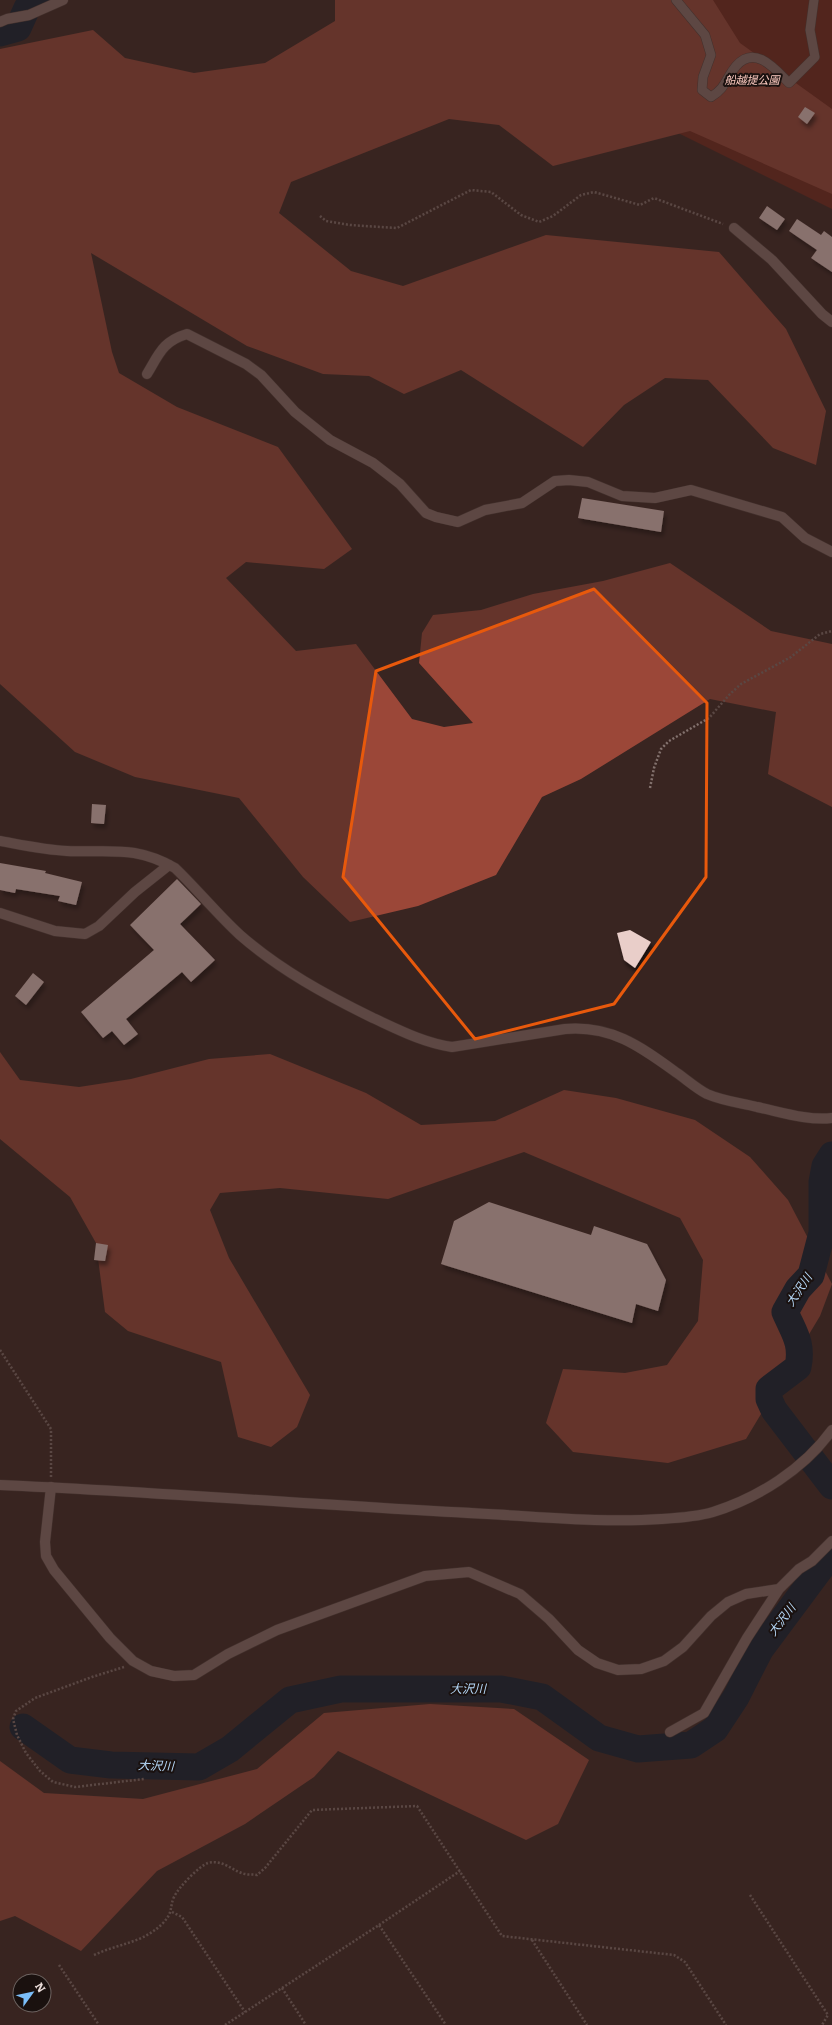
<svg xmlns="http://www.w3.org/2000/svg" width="832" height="2025" font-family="Literata,'Noto Sans JP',serif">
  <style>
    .green { fill: #712619 }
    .forest { fill: #9b4738 }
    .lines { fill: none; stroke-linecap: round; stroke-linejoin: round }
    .river { stroke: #061c2f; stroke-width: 27 }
    .building { fill: #e9cec9; filter: url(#shadow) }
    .service-casing { stroke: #50403c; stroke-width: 10 }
    .minor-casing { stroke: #50403c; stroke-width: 11 }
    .tertiary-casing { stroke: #50403c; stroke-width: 11 }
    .path { stroke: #83726e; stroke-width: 2.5; stroke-dasharray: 2 2; stroke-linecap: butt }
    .service { stroke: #8a726d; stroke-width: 9 }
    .minor { stroke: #8a726d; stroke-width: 10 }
    .tertiary { stroke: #8a726d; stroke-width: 10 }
    .marked { fill: none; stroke: #e8590c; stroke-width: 3; stroke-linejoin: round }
    .labels { text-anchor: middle; stroke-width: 4; stroke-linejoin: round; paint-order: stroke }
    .park-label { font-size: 11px; font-style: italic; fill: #fdcbc1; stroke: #1a110f }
    .water-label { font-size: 12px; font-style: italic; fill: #b6d9f9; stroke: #1a110f }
  </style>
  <defs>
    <filter id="shadow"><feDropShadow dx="2.5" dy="4.5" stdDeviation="2" flood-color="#0009"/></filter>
  </defs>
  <rect width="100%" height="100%" fill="#392521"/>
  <path class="green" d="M630 0H832V209L666 127Z"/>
  <path class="forest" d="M335 0H713L740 43 832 109V194L690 131 553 166 499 125 449 119 291 182 279 213 351 271 403 286 546 235 719 252 786 329 826 411 816 465 773 448 708 380 665 378 624 405 583 447 461 370 404 394 369 376 323 374 247 346 91 253 112 352 119 373 177 407 278 447 352 549 324 569 246 562 226 578 296 651 356 644 412 719 444 727 473 723 419 663 422 633 433 615 481 610 533 594 603 581 670 563 771 631 832 644V807L768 774 776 712 710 699 581 779 542 797 496 875 418 906 350 922 303 877 239 798 135 777 75 752 0 684V49L93 30 125 58 194 73 265 63 335 21Z
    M0 1052 20 1080 79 1087 131 1079 209 1059 270 1054 366 1093 421 1125 495 1121 564 1090 616 1098 695 1120 750 1157 788 1200 832 1284 820 1316 746 1439 668 1463 573 1452 546 1423 563 1369 625 1373 667 1365 698 1321 703 1260 680 1218 524 1152 388 1199 280 1188 220 1193 210 1210 229 1258 310 1395 297 1427 271 1447 238 1437 221 1362 128 1331 105 1312 96 1243 70 1197 0 1139Z
    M430 1704 514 1709 589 1760 558 1824 526 1840 338 1751 314 1777 245 1824 157 1871 81 1951 15 1916 0 1921V1761L44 1793 143 1799 257 1769 324 1713Z"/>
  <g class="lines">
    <path class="river" d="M0 33 18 28 27 8 36 0
      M832 1155 825 1166 822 1182V1233L811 1275 798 1289 785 1312C794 1333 803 1343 798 1367L769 1389V1399L774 1410 832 1486
      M23 1727 70 1760 111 1765 199 1767 230 1749 290 1700 341 1689H501L542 1697 599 1738 638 1749 691 1745 715 1729 736 1697 760 1650 832 1553"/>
  </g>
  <path class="building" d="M805 107 815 113 807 124 798 117Z
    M767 206 785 219 777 230 759 218Z
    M797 219 821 235 824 231 832 237V272L811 258 817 250 789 231Z
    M582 498 664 511 661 532 578 518Z
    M92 804 106 805 104 824 91 823Z
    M0 863 46 871 45 873 82 882 76 905 58 901 60 896 16 889 15 893 0 890Z
    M177 879 201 904 180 924 215 960 191 982 182 972 126 1019 138 1034 124 1045 112 1031 103 1038 81 1012 154 950 130 925Z
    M630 930 651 942 635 968 624 960 617 933Z
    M33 973 44 982 26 1005 15 996Z
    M489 1202 591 1235 594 1226 647 1244 666 1280 658 1311 636 1304 632 1323 441 1264 454 1221Z
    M96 1243 108 1245 105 1261 94 1260Z"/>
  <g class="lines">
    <defs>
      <path id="service" d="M676 0 705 35 711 55 703 77 702 90 711 97C727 87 725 79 736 66 755 44 775 69 789 83L815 57 810 30 814 0"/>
      <path id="minor" d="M0 22 7 19 29 15 63 0
        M734 228 772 260 822 314 832 322
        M147 374C159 354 163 341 187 334L246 364 261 375 295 412 330 440 373 463 400 484 426 513 436 517 458 522 485 510 522 503 555 481 569 480 588 482 622 496 655 498 691 490 782 517 805 538 832 552
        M0 913 55 931 85 934 99 926 135 892 169 865
        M51 1487 45 1542 46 1556 54 1570 110 1638 133 1661 151 1671 174 1676 194 1675 228 1654 277 1630 425 1576 469 1572 520 1594 549 1619 578 1650 597 1663 618 1670 641 1669 664 1661 683 1647 711 1616 728 1602 746 1594 779 1589
        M670 1732 704 1713 747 1638 779 1589 799 1569 812 1561 832 1541"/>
      <path id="tertiary" d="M0 841C22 845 45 850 67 851 111 853 134 845 175 868 197 889 217 914 240 935 280 970 326 995 373 1018 399 1030 424 1043 452 1047L565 1029C612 1025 641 1047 677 1073 687 1080 697 1089 707 1094 723 1101 741 1103 757 1107 781 1112 808 1121 832 1118
        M0 1485C163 1492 325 1506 488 1514 546 1517 604 1523 661 1519 678 1518 696 1517 713 1512 758 1498 804 1469 832 1430"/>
    </defs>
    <use href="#service" class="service-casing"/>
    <use href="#minor" class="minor-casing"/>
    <use href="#tertiary" class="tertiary-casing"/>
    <path class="path" d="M320 216 326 221 350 225 397 228 471 190 491 192 521 215 539 222 553 216 581 195 594 192 640 205 654 198 723 224
      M650 788 654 768 661 749 669 741 709 718 730 694 741 684 791 657 820 634 832 631
      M0 1350 51 1429V1477
      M124 1667 92 1677 35 1698 16 1711 13 1719 17 1735 26 1753 40 1771 53 1782 75 1787 144 1779
      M750 1895 828 2015 822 2025
      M172 1912 182 1917 245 2012
      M379 1925 460 1871
      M532 1940 587 2025
      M94 1955C117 1944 143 1943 162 1924 174 1912 169 1908 174 1897 178 1888 199 1866 208 1863 223 1859 232 1871 245 1874 249 1875 253 1874 257 1875L265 1868 312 1810 417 1806 502 1936 674 1955 685 1962 726 2025
      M59 1965 99 2025
      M282 1988 306 2025
      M225 2025 379 1925 446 2025"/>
    <use href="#service" class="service"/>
    <use href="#minor" class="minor"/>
    <use href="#tertiary" class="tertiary"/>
  </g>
  <path d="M0 0H832V2025H0ZM594 589 707 703 706 877 614 1004 475 1039 343 877 376 671Z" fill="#392521" fill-opacity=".55" fill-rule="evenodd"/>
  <path class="marked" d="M594 589 707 703 706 877 614 1004 475 1039 343 877 376 671Z"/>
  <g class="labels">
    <g class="park-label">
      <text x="752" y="84">船越提公園</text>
    </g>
    <g class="water-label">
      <text transform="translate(799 1290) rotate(-56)" y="4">大沢川</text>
      <text transform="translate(782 1620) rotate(-53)" y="4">大沢川</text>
      <text x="468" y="1693">大沢川</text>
      <text transform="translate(156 1766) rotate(2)" y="4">大沢川</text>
    </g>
  </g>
  <g transform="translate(32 1993) rotate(57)"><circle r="19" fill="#1a110f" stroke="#6d6360"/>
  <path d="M0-3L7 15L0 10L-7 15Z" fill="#7bbef9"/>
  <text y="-6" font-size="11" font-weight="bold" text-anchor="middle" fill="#eaddda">N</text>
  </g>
</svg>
